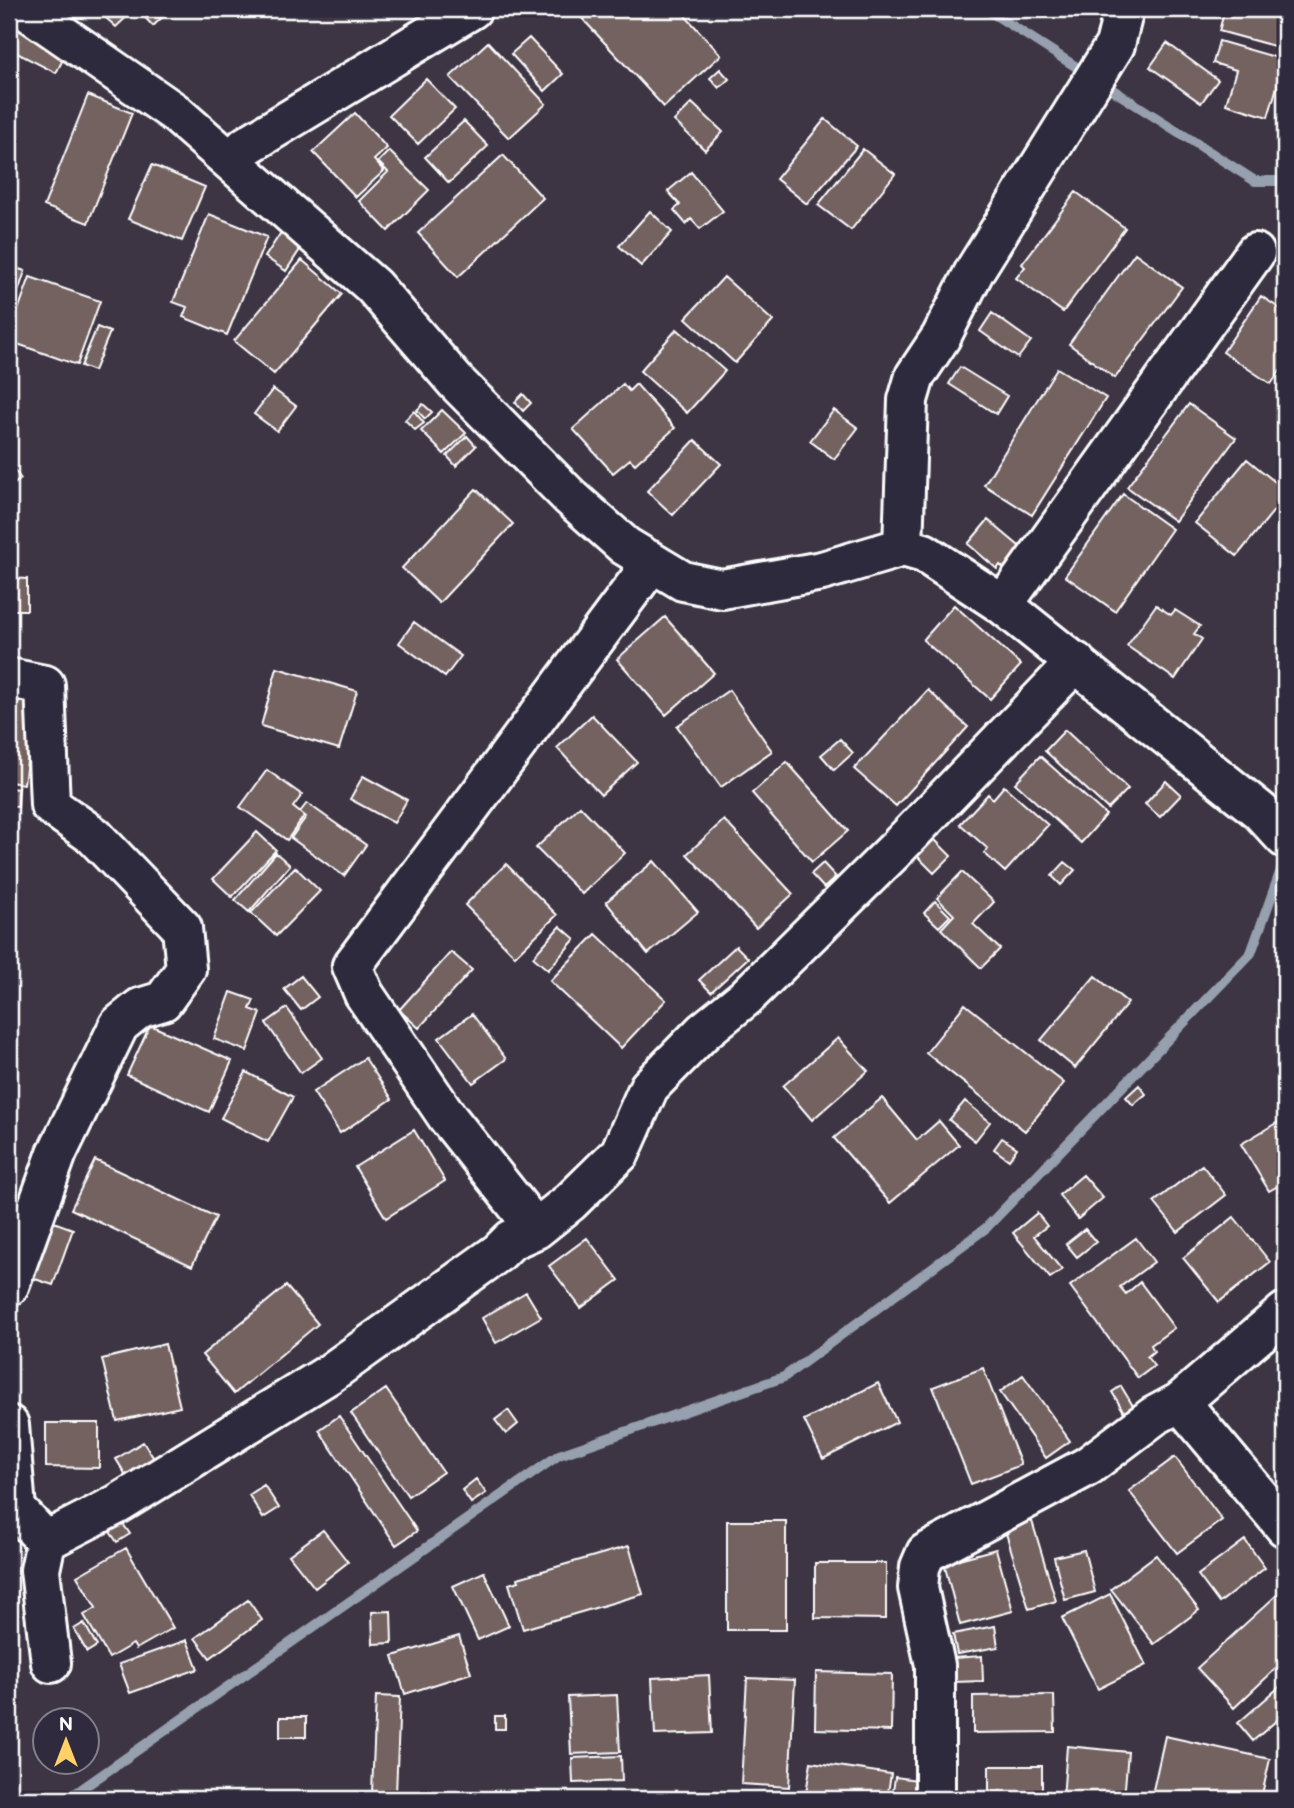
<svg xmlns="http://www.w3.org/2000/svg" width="1294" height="1808" font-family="'Balsamiq Sans',sans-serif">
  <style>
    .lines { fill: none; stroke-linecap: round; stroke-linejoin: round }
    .stream { stroke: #96a0af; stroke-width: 10 }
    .building { fill: #736260; stroke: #fff; stroke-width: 2 }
    .minor-casing { stroke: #fff; stroke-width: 44 }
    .minor { stroke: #2f2a3d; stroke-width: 38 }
  </style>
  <rect width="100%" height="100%" fill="#3d3544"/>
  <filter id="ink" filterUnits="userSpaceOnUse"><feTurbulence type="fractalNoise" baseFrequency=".0143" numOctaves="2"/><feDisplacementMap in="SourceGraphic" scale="14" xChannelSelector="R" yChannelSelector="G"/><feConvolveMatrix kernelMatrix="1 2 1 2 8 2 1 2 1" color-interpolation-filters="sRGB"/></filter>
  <g filter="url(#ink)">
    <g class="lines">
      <path class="stream" d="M986 9 1089 75
        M1102 83 1255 181H1285
        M59 1799 76 1793 559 1455 784 1377 986 1228 1251 953 1285 859"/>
    </g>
    <path class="building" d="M96 9H135L116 27Z
      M137 9H171L153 26Z
      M589 9H679L721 55 664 107 580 16Z
      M1225 9H1285V49L1219 31Z
      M9 15 70 46 56 73 9 49Z
      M529 38 563 74 545 91 511 54Z
      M1219 41 1285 60 1268 117 1226 104 1236 70 1213 63Z
      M488 42 546 104 509 138 450 77Z
      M1167 43 1218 80 1201 103 1150 67Z
      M720 69 729 79 719 88 710 78Z
      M426 79 455 109 418 144 389 115Z
      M88 95 132 113 88 223 44 206Z
      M692 103 723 132 705 150 674 121Z
      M355 113 387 148 374 160 384 171 356 197 313 152Z
      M825 119 857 146 807 204 776 179Z
      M464 121 488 146 449 183 425 157Z
      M863 149 895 174 851 230 818 205Z
      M389 151 429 190 388 231 359 201 388 172 378 162Z
      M503 155 543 198 458 277 418 233Z
      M152 165 205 187 182 241 128 219Z
      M691 172 723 211 700 229 691 219 686 224 674 210 680 205 668 191Z
      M1076 192 1125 228 1063 312 1016 278 1025 267 1022 264Z
      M650 211 672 232 641 266 619 246Z
      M209 214 267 237 227 335 183 317 187 307 173 302Z
      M282 231 303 245 286 271 265 257Z
      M1135 253 1182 287 1115 378 1069 344Z
      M302 260 342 294 274 374 234 341Z
      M9 266 25 271 9 320Z
      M30 277 100 301 77 365 9 341V335Z
      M724 277 773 321 735 363 686 318Z
      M1261 296 1285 312V364L1271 384 1223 352Z
      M992 313 1031 341 1018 358 980 331Z
      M97 327 110 332 94 371 81 366Z
      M677 329 725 371 687 413 640 371Z
      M960 367 1007 396 996 414 949 384Z
      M1057 368 1106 398 1032 515 984 485Z
      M623 384 629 391 636 384 675 428 635 464 630 459 613 473 573 429Z
      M273 389 296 406 277 431 254 414Z
      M523 394 531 403 523 411 515 402Z
      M423 404 432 412 425 419 417 410Z
      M1189 404 1236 438 1175 521 1127 487Z
      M442 410 466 433 444 454 421 431Z
      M834 410 858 428 834 459 810 441Z
      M414 411 424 423 415 430 405 420Z
      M467 436 476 446 456 466 447 456Z
      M695 440 721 464 673 515 647 491Z
      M1247 459 1285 490V497L1237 556 1195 523Z
      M9 463 21 479 9 488Z
      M476 489 513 524 439 603 402 568Z
      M1123 494 1172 529 1115 611 1065 576Z
      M988 520 1025 551 1008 572 1000 565 997 569 968 544Z
      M9 578 27 579V610H9Z
      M954 605 1021 665 990 699 923 640Z
      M1156 605 1171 615 1175 610 1200 626 1194 634 1202 639 1175 679 1127 646Z
      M665 617 714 673 666 715 617 659Z
      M414 622 461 656 445 677 399 643Z
      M277 668 357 691 339 749 261 726Z
      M729 690 772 751 721 787 677 726Z
      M928 690 968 727 896 806 854 769Z
      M9 697 35 701 24 784 9 782Z
      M592 715 637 762 601 795 557 748Z
      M1065 730 1128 789 1108 809 1045 751Z
      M840 739 853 753 834 770 821 755Z
      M1040 756 1106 815 1081 843 1015 783Z
      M787 762 848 831 812 862 752 793Z
      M267 770 302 795 293 807 304 816 287 840 240 807Z
      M363 776 407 800 394 823 350 799Z
      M1166 781 1181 795 1160 817 1145 804Z
      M1004 786 1048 825 1005 872 984 853 988 849 960 824 988 794 993 799Z
      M9 788 19 789 18 807 9 806Z
      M307 803 366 845 344 876 291 838 306 817 300 812Z
      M580 806 625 853 582 894 536 848Z
      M724 820 793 894 756 928 687 854Z
      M257 832 276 850 232 897 213 879Z
      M933 838 951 856 934 873 916 855Z
      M276 853 290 865 249 912 235 900Z
      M654 861 698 912 648 954 606 902Z
      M1065 862 1075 870 1061 885 1052 876Z
      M823 863 836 877 824 888 811 874Z
      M506 864 557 915 515 956 465 905Z
      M295 867 320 891 276 936 251 913Z
      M962 872 994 902 973 924 1000 949 981 968 941 929 954 915 937 898Z
      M935 901 950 916 939 927 924 913Z
      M560 926 575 939 548 970 533 957Z
      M596 934 666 1000 621 1048 550 981Z
      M736 946 748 958 711 992 699 980Z
      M451 952 472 970 419 1028 399 1010Z
      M301 976 318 997 301 1010 284 989Z
      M1095 976 1128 1003 1075 1068 1041 1040Z
      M231 992 254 1000 250 1009 261 1013 247 1051 214 1039Z
      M965 1004 1064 1083 1025 1131 926 1053Z
      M287 1008 322 1058 301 1073 266 1023Z
      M472 1014 506 1059 473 1083 439 1038Z
      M150 1025 232 1061 209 1112 127 1075Z
      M838 1038 868 1071 812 1120 783 1086Z
      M365 1058 392 1099 340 1133 313 1092Z
      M246 1072 293 1097 268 1142 221 1118Z
      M1139 1085 1146 1094 1133 1105 1126 1097Z
      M882 1098 917 1140 939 1121 959 1145 890 1203 834 1138Z
      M965 1101 990 1122 975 1141 949 1120Z
      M1285 1118V1182L1269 1191 1241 1144Z
      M414 1130 445 1181 386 1218 355 1167Z
      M1002 1138 1017 1148 1009 1160 994 1149Z
      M95 1160 216 1217 192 1266 71 1209Z
      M1202 1165 1226 1195 1178 1232 1154 1202Z
      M1083 1175 1103 1198 1078 1219 1059 1195Z
      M1037 1213 1047 1226 1034 1236 1062 1270 1050 1278 1013 1233Z
      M40 1217 73 1229 53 1285 20 1274Z
      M1234 1217 1270 1262 1219 1302 1183 1258Z
      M1085 1229 1096 1242 1077 1257 1066 1244Z
      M587 1238 619 1280 581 1308 549 1266Z
      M1136 1238 1154 1262 1120 1287 1126 1294 1140 1282 1174 1328 1151 1345 1154 1351 1147 1357 1154 1366 1138 1378 1070 1286Z
      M286 1286 318 1324 234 1394 202 1355Z
      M526 1292 541 1317 496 1343 482 1318Z
      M165 1344 180 1407 117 1421 102 1359Z
      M983 1368 1021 1465 971 1484 933 1387Z
      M1023 1375 1070 1441 1046 1458 1000 1392Z
      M878 1383 897 1422 823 1459 804 1420Z
      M1121 1386 1133 1406 1124 1412 1112 1392Z
      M386 1389 443 1472 408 1496 351 1413Z
      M508 1410 518 1424 506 1434 495 1420Z
      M339 1416 417 1531 396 1545 319 1430Z
      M46 1423H99V1468L46 1467Z
      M143 1442 155 1460 127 1477 116 1459Z
      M1175 1457 1222 1520 1177 1553 1129 1491Z
      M476 1479 486 1493 471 1503 462 1490Z
      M264 1485 279 1508 263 1518 249 1495Z
      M121 1521 130 1534 117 1542 108 1529Z
      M727 1521H786V1630H727Z
      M1032 1521 1056 1601 1029 1609 1005 1530Z
      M323 1530 348 1562 315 1588 289 1555Z
      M1245 1540 1265 1568 1219 1603 1198 1575Z
      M629 1546 643 1594 523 1629 509 1584 519 1581 518 1578Z
      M126 1548 173 1628 136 1649 133 1644 109 1658 84 1615 96 1608 77 1576Z
      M996 1549 1013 1611 960 1625 944 1563Z
      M1084 1550 1095 1592 1065 1600 1054 1557Z
      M1156 1555 1199 1610 1154 1644 1111 1589Z
      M815 1563H886V1619L815 1618Z
      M484 1572 509 1626 478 1640 453 1586Z
      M1280 1592 1285 1597V1660L1234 1708 1197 1668Z
      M1110 1594 1146 1665 1098 1689 1062 1618Z
      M248 1600 262 1620 210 1658 195 1638Z
      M391 1611 392 1643 373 1644 372 1612Z
      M84 1623 97 1646 87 1652 74 1629Z
      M995 1626 998 1647 957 1654 953 1634Z
      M459 1636 471 1673 405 1694 393 1656Z
      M187 1640 198 1669 130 1693 119 1664Z
      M982 1656 983 1681 954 1682 953 1658Z
      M816 1672 892 1674 891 1731 815 1729Z
      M709 1675 712 1733 655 1735 652 1678Z
      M747 1678 795 1680 789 1787 741 1784Z
      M1285 1682V1713L1253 1741 1238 1723Z
      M617 1695 620 1752 571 1754 568 1697Z
      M1054 1695 1055 1732 973 1733V1696Z
      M376 1696 400 1697 396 1793 372 1792Z
      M495 1716H505V1729H495Z
      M280 1717H306V1737H280Z
      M1165 1736 1270 1759 1261 1799H1151Z
      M1067 1746 1128 1752 1124 1799H1063Z
      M621 1756 622 1781 573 1783 572 1758Z
      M811 1762 891 1774 887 1799H805Z
      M989 1766H1042V1799H989Z
      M895 1777 918 1780 915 1799H892Z"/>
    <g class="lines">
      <defs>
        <path id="minor" d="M25 9 174 112 373 286 456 382 570 497 625 546 683 581 722 589 822 571 903 547 924 553 1003 605 1260 811 1285 838
          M231 161 246 146 472 9
          M903 547 908 400 915 376 941 337 975 270 1115 45 1124 9
          M1003 605 1255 253
          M9 678 45 685 50 805 94 836 182 928 186 969 163 1001 140 1008 119 1025 57 1153 9 1286
          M536 1229 448 1118 364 994 352 966 640 579 649 560
          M1180 1402 1285 1527
          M9 1425 16 1509 46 1541 40 1570 51 1663
          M46 1541 118 1504 329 1374 499 1252 511 1240 536 1229 570 1202 620 1153 649 1087 704 1031 746 997 895 850 1076 662
          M935 1799V1665L918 1588 920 1567 926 1553 1088 1466 1154 1416 1180 1402 1285 1312"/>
      </defs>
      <use href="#minor" class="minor-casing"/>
      <use href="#minor" class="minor"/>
    </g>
  </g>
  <rect width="1294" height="1808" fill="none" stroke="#2f2a3d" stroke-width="35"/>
  <rect x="18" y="18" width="1259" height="1773" fill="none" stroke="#fff" stroke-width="2.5" filter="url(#ink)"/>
  <g transform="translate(66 1741)"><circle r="33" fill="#2f2a3d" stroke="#827f8b" stroke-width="2"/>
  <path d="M0-5L12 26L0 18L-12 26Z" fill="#ffd166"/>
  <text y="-10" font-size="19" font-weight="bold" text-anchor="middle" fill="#ffffff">N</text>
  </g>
</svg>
